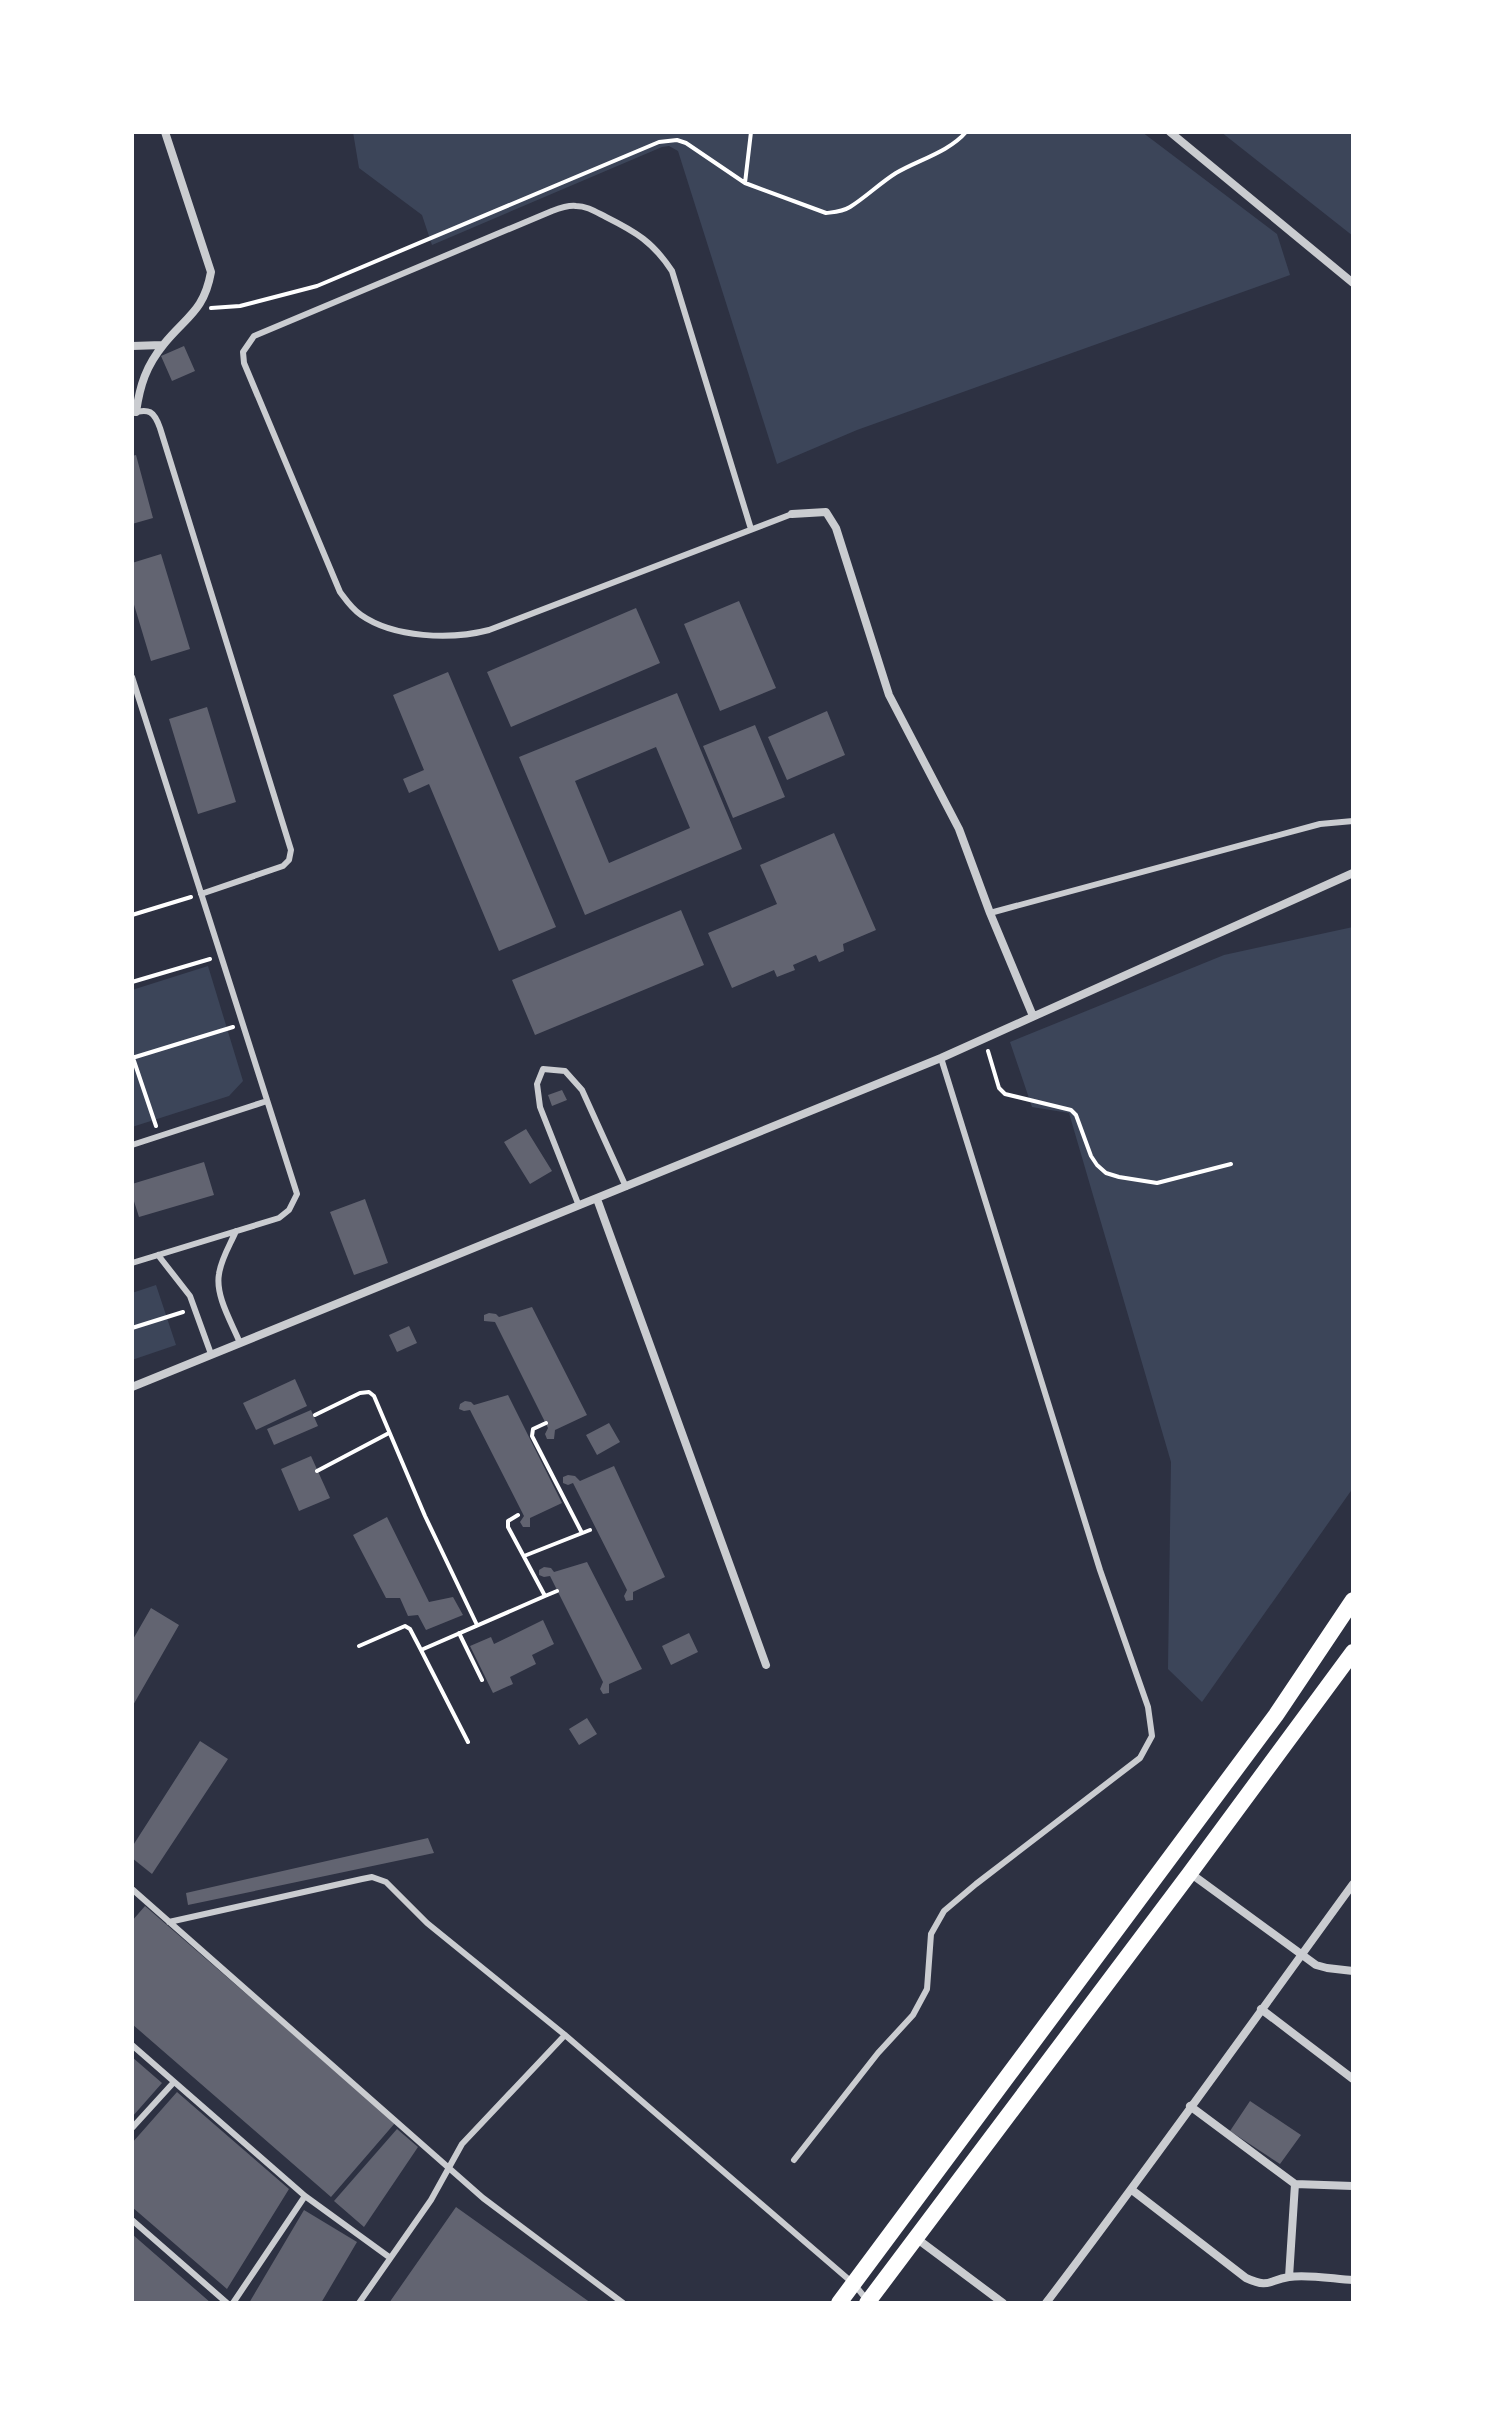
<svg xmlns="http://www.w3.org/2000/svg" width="1485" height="2435" font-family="'Archivo Narrow',sans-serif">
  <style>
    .green { fill: #3c4559 }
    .building { fill: #626471; fill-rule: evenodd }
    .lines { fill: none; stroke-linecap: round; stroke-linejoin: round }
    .path { stroke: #fff; stroke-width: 4 }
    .service { stroke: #caccd0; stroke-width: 6 }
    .minor { stroke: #caccd0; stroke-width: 8 }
    .secondary { stroke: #fff; stroke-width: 16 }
  </style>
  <rect width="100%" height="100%" fill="#2d3142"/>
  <path class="green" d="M353 132H1142L1277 234 1290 275 857 430 777 464 678 151 669 146 662 147 432 245 422 215 359 168Z
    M1221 132H1353V236Z
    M1353 927V1488L1202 1702 1168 1669 1171 1462 1069 1113 1032 1107 1010 1042 1224 955Z
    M208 966 243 1081 229 1096 132 1127V990Z
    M156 1285 176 1345 132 1360V1293Z"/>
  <path class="building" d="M184 346 195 371 172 381 161 356Z
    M136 455 153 518 132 524V456Z
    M161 554 190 649 151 661 132 598V563Z
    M739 601 776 688 720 711 684 624Z
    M636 608 660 663 511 727 487 672Z
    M448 672 556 927 499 951 429 784 409 793 403 779 424 770 393 695Z
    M677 693 742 849 585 915 519 757ZM656 747 690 828 609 863 575 781Z
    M207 707 236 802 198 814 169 719Z
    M827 711 845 755 787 780 768 737Z
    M755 725 785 797 733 818 703 746Z
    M834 833 876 930 843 944 844 951 819 962 816 955 793 965 795 970 777 977 774 970 732 988 708 933 777 904 760 865Z
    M681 910 704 965 535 1035 512 980Z
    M562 1090 567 1100 552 1106 548 1095Z
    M526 1129 552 1171 530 1184 504 1142Z
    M204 1162 214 1195 139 1217 132 1195V1184Z
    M365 1199 388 1263 354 1275 330 1212Z
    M532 1307 587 1415 555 1430 554 1439H547L545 1434 548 1428 495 1322 484 1321V1315L489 1313 496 1314 499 1317Z
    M409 1326 417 1343 397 1352 389 1335Z
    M295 1379 307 1406 256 1430 243 1403Z
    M508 1395 562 1503 530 1518V1527H523L520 1522 524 1516 470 1410 464 1411 459 1409 460 1404 465 1401 471 1402 474 1405Z
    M311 1410 318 1426 274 1445 267 1429Z
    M609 1423 620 1442 597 1455 586 1435Z
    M311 1456 330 1498 299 1511 281 1469Z
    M614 1466 665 1577 633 1592V1600L626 1601 624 1596 627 1590 573 1483 568 1485 563 1483V1477L568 1475 575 1476 580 1481Z
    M387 1517 429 1602 453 1597 463 1615 426 1630 418 1615 408 1616 400 1598H386L353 1535Z
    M587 1562 642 1669 609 1684V1693L603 1694 600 1689 603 1682 550 1576 544 1577 539 1575V1570L544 1567 551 1568 554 1572Z
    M151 1608 179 1625 132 1707V1641Z
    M543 1620 554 1644 532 1655 536 1664 510 1677 513 1684 493 1693 470 1646 491 1637 494 1644Z
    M689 1633 698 1652 671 1665 662 1646Z
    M587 1718 597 1734 579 1745 569 1729Z
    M200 1741 228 1759 152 1874 132 1858V1847Z
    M428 1838 434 1853 188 1905 186 1893Z
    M145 1906 395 2123 331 2197 132 2024V1921Z
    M132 2057 162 2083 132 2117Z
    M177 2092 289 2189 227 2289 132 2207V2143Z
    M1250 2101 1301 2135 1280 2164 1230 2131Z
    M397 2129 418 2147 364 2227 334 2201Z
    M456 2207 591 2303H389Z
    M304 2210 357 2242 321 2303H249Z
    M132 2234 211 2303H132Z"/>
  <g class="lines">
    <path class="path" d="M745 183 751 132
      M211 308 240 306 317 286 659 142 677 140 686 143 745 183 826 213C835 212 842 212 850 207 866 197 880 183 896 173 918 160 949 152 966 132
      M132 915 191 897
      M132 982 210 959
      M988 1051 999 1088 1005 1094 1071 1110 1076 1115 1091 1156 1097 1165 1106 1173 1119 1177 1157 1183 1231 1164
      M132 1055 156 1126
      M132 1058 233 1027
      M132 1328 183 1312
      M315 1415 360 1393 369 1392 374 1396 425 1516 477 1625
      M546 1423 533 1429 532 1436 582 1533
      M317 1471 389 1433
      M524 1556 590 1530
      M545 1596 557 1591
      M459 1633 482 1680
      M359 1646 405 1626 410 1629 421 1650 545 1596 508 1527V1521L518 1515
      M421 1650 468 1742"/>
    <path class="service" d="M132 413C149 408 154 411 160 428L291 850 289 860 283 866 201 894
      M751 529 672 271C653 242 636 232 606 217 596 212 587 206 576 206 568 205 560 208 552 211L254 336 243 352 244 363 340 592C346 600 352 609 361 615 394 638 451 640 489 630L792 514
      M132 677 297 1194 289 1210 279 1218 132 1263
      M990 913 1320 824 1353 821
      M132 1145 267 1101
      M579 1206 540 1107 537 1084 543 1069 565 1071 582 1090 626 1187
      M236 1231C230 1245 221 1259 219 1274 215 1296 232 1323 240 1343
      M158 1255 190 1296 211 1354
      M132 1889 483 2198 623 2303
      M169 1922 362 1879 372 1877 386 1882 427 1923 565 2035 854 2284 867 2300
      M132 2045 305 2196 389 2257
      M132 2128 174 2082
      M794 2160 878 2053 913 2015 927 1989 931 1934 944 1911 976 1884 1140 1758 1152 1736 1148 1707 1100 1570 941 1058
      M132 2220 227 2303
      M233 2303 305 2196
      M359 2303 431 2200 462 2144 565 2035"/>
    <path class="minor" d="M1170 132 1353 283
      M132 346 162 345
      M136 412C140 385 146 366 164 344 187 316 204 311 211 272L165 132
      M792 514 826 512 836 528 889 695 959 829 990 913 1033 1016
      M597 1199 766 1665
      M132 1387 941 1058 1353 873
      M1190 1873 1316 1965 1327 1968 1353 1971
      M1261 2009 1353 2079
      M1190 2106 1295 2184 1353 2186
      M1132 2190 1246 2278C1270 2289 1268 2280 1289 2277 1307 2274 1334 2279 1353 2280
      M916 2238 1003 2303
      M1289 2277 1295 2184
      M1046 2303C1151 2165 1251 2024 1353 1884"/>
    <path class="secondary" d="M839 2303 1276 1715 1353 1600
      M867 2303 1190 1873 1353 1652"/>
  </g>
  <rect width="1485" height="2435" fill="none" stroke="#ffffff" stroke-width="268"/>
</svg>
